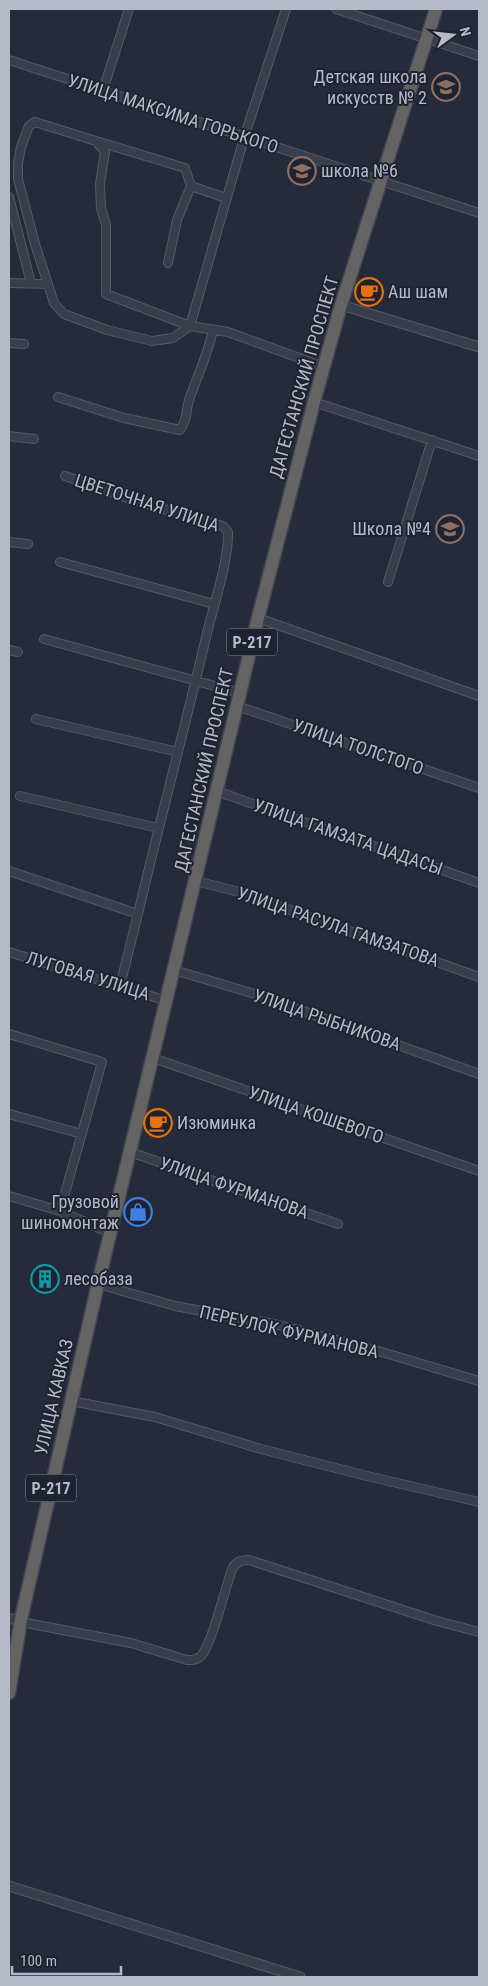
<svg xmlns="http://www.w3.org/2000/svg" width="488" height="1986" font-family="'Roboto Condensed',sans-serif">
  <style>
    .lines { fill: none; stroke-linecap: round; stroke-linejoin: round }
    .minor-casing { stroke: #555967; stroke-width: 10 }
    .tertiary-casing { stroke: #555967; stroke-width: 11 }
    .trunk-casing { stroke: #424654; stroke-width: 15 }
    .minor { stroke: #3a3e4c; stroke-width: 8 }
    .tertiary { stroke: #3a3e4c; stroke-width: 9 }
    .trunk { stroke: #646462; stroke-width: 12 }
    .labels { text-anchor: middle; stroke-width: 4; stroke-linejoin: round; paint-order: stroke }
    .shield { fill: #1f2331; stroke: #898c9a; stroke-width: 1 }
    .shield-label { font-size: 16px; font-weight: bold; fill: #b6b9c7 }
    .poi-label { font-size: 18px; fill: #b6b9c7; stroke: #1f2331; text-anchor: start }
    .street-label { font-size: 18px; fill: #b6b9c7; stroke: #1f2331 }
  </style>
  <rect width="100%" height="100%" fill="#262b3c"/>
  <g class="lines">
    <defs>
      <path id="minor" d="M336 9 479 56
        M9 60 479 213
        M103 90 129 9
        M96 141 185 168 191 186 177 220 168 263
        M191 186 226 198
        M9 197 31 283
        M9 283 48 284
        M190 326 173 338 152 341 107 330 64 314 54 303 35 244 18 179V163L21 147 29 126 35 122 96 141 105 152 100 184 101 208 106 225V294L190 326 228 332 324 367
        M190 326 244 138 286 9
        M9 343 24 344
        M58 397 124 418 180 430C187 421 186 411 189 400 197 377 208 354 213 330
        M314 402 479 456
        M9 436 34 439
        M65 476 136 501 219 525 224 527 228 532C229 559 214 604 207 633 185 727 160 820 138 914
        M9 542 28 544
        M60 562 214 604
        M388 582 432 440
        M258 618 479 696
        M44 639 240 693
        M9 650 18 652
        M237 706 479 788
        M36 719 178 752
        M216 791 479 883
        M20 796 158 828
        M9 871 138 914 120 986
        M196 881 239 892 479 977
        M9 952 167 1001
        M174 970 258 995 479 1074
        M9 1034 102 1062 60 1211
        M153 1058 479 1171
        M9 1114 82 1134
        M130 1152 338 1224
        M9 1196 60 1211 110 1233
        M98 1284 175 1306 279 1325 375 1350 479 1381
        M71 1401 155 1417 261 1449 367 1476 479 1502
        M21 1622 131 1643 187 1660C192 1660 197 1660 201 1656 213 1642 225 1587 233 1567 237 1561 242 1560 249 1560L437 1621 479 1632"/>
      <path id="tertiary" d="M341 305 479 347
        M9 1619H21
        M9 1886 300 1977"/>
      <path id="trunk" d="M9 1693 21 1619 98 1284 258 618 314 402 341 305 436 9"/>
    </defs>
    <use href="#minor" class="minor-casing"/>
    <use href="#tertiary" class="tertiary-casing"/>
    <use href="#trunk" class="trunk-casing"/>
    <use href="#minor" class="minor"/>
    <use href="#tertiary" class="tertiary"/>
    <use href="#trunk" class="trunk"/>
  </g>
  <defs>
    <symbol id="school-ring" viewBox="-11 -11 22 22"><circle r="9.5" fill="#1f2331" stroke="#8d6e63" stroke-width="1.5"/><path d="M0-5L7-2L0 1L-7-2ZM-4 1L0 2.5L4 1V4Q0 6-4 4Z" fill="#8d6e63"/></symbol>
    <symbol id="cafe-ring" viewBox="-11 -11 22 22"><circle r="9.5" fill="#1f2331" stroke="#e8710a" stroke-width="1.5"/><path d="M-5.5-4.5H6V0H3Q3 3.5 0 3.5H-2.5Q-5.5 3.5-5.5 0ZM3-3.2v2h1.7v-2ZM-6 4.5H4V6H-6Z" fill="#e8710a"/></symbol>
    <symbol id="shop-ring" viewBox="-11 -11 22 22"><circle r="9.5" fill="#1f2331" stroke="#3f7fe0" stroke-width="1.5"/><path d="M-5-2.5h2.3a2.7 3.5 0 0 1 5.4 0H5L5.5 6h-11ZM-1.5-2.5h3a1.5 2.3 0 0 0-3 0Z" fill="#3f7fe0"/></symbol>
    <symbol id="building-ring" viewBox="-11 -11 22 22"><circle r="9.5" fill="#1f2331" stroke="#0f9aa8" stroke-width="1.5"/><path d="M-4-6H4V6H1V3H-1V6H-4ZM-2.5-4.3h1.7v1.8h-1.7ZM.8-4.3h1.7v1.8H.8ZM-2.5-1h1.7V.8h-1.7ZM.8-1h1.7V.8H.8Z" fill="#0f9aa8"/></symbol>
  </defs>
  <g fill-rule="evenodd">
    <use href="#school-ring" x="430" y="71" width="32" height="32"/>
    <use href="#school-ring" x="286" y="155" width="32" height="32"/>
    <use href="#cafe-ring" x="353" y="276" width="32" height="32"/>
    <use href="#school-ring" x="434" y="513" width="32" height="32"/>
    <use href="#cafe-ring" x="142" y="1107" width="32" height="32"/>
    <use href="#shop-ring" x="122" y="1196" width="32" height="32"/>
    <use href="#building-ring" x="29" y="1263" width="32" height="32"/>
  </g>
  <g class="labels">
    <g class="shield">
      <rect x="227" y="628.5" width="50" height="27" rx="4"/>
      <rect x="26" y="1474.5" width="50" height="27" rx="4"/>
    </g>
    <g class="shield-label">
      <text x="252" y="648">Р-217</text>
      <text x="51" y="1494">Р-217</text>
    </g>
    <g class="poi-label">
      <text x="427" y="83" text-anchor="end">Детская школа<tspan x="427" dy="21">искусств № 2</tspan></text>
      <text x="321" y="177">школа №6</text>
      <text x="388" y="298">Аш шам</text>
      <text x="431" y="535" text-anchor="end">Школа №4</text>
      <text x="177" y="1129">Изюминка</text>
      <text x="119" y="1208" text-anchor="end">Грузовой<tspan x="119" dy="21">шиномонтаж</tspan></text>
      <text x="64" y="1285">лесобаза</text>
    </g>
    <g class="street-label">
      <text transform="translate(173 114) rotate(18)" y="6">УЛИЦА МАКСИМА ГОРЬКОГО</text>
      <text transform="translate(304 377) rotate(-74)" y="6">ДАГЕСТАНСКИЙ ПРОСПЕКТ</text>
      <text transform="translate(147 503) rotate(18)" y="6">ЦВЕТОЧНАЯ УЛИЦА</text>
      <text transform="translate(358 747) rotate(19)" y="6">УЛИЦА ТОЛСТОГО</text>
      <text transform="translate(204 770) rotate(-77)" y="6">ДАГЕСТАНСКИЙ ПРОСПЕКТ</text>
      <text transform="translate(348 837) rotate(19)" y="6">УЛИЦА ГАМЗАТА ЦАДАСЫ</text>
      <text transform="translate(338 927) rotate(19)" y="6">УЛИЦА РАСУЛА ГАМЗАТОВА</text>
      <text transform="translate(88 976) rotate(17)" y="6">ЛУГОВАЯ УЛИЦА</text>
      <text transform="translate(327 1020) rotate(19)" y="6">УЛИЦА РЫБНИКОВА</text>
      <text transform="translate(316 1115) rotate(19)" y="6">УЛИЦА КОШЕВОГО</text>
      <text transform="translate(234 1188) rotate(19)" y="6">УЛИЦА ФУРМАНОВА</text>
      <text transform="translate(289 1332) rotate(13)" y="6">ПЕРЕУЛОК ФУРМАНОВА</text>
      <text transform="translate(54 1397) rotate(-77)" y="6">УЛИЦА КАВКАЗ</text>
    </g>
  </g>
  <rect width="488" height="1986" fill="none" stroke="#b6b9c7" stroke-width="20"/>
  <g transform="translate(453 35) rotate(75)" stroke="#1f2331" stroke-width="4" paint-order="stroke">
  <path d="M0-4L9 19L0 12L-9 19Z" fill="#b6b9c7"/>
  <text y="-8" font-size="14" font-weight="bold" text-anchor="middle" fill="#b6b9c7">N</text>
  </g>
  <path d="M12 1966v8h109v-8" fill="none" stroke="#b6b9c7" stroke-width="2.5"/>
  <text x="20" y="1966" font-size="15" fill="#b6b9c7" stroke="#1f2331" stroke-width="4" paint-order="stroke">100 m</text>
</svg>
